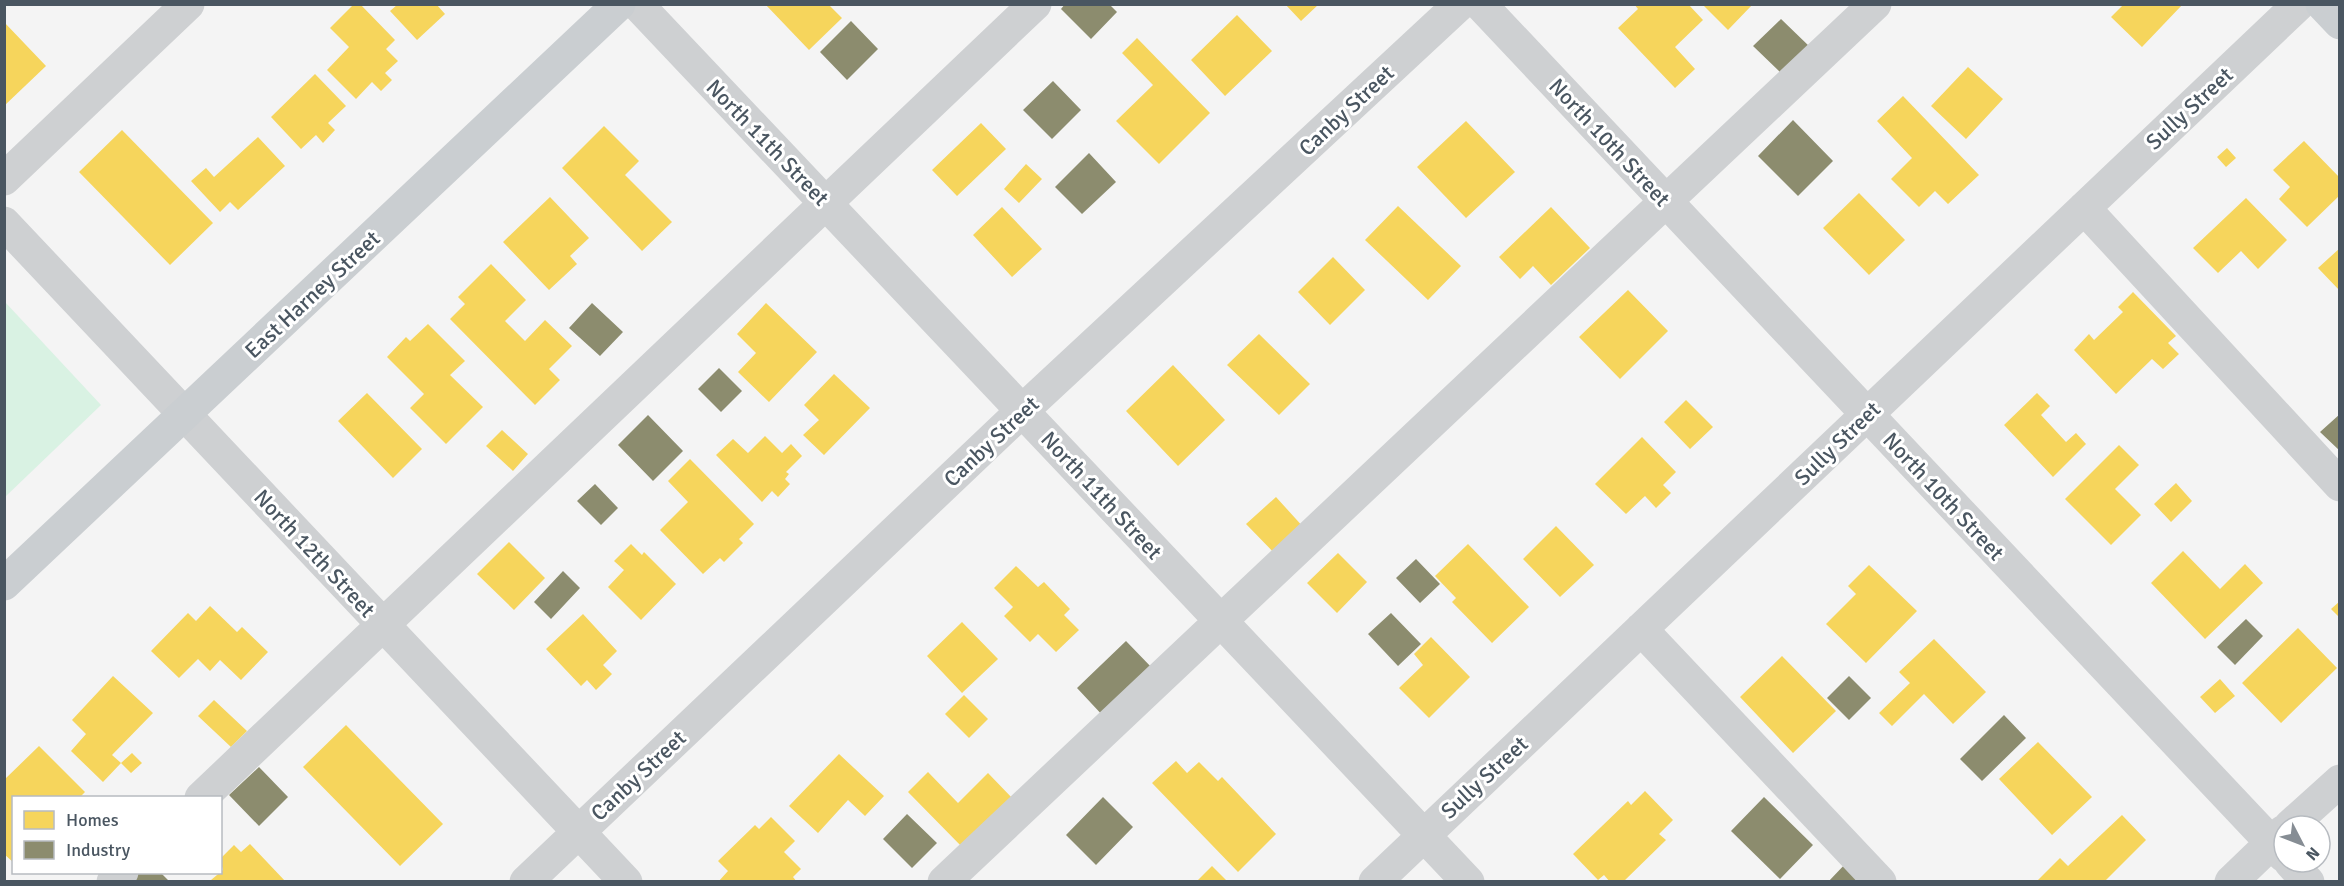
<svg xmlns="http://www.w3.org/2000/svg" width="2344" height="886" font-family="Signika,sans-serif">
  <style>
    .green { fill: #d9f2e3 }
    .homes { fill: #f6d55c }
    .industry { fill: #8c8c6e }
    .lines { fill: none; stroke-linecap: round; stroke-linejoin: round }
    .minor { stroke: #ced0d2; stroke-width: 33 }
    .major { stroke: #caced1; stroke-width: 33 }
    .labels { text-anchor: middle; stroke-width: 6; stroke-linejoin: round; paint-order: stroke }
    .street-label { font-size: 22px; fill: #4a5661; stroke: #fff }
  </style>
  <rect width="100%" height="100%" fill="#f4f4f4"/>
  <path class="green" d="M5 302 101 405 5 497Z"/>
  <path class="homes" d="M354 4H360L395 40 386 49 398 61 385 73 392 80 381 91 372 82 356 99 327 70 349 47 330 28Z
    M765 4H828L842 18 809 50Z
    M1285 4H1319L1301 21Z
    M1634 4H1688L1703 20 1675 47 1695 69 1675 88 1618 28 1638 9Z
    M1702 4H1753L1728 30Z
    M2124 4H2183L2142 47 2111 17Z
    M397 5H437L445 14 417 40 390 11Z
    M1237 15 1272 51 1225 96 1191 60Z
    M4 22 46 66 4 106Z
    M1137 38 1210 113 1159 164 1116 121 1153 85 1122 53Z
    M1968 67 2003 99 1966 139 1931 106Z
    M315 74 346 106 328 123 335 130 323 143 316 135 301 149 271 117Z
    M1903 96 1979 175 1948 204 1935 191 1919 207 1891 179 1912 158 1877 121Z
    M1466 121 1515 172 1466 218 1417 167Z
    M981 123 1006 149 957 196 932 170Z
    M604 126 639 161 625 175 672 222 642 251 562 168Z
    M122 130 213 223 170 265 79 172Z
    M258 137 285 166 238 210 230 202 220 212 191 181 206 168 214 177Z
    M2304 141 2340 178V195L2307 227 2279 199 2290 187 2273 170Z
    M2227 148 2236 158 2226 167 2217 157Z
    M1026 164 1042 179 1019 203 1004 189Z
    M1859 193 1905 240 1869 275 1823 228Z
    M550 197 589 238 570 256 577 264 549 290 503 242Z
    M2246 198 2287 240 2258 269 2241 251 2218 273 2193 248Z
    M1398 206 1461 266 1428 300 1365 240Z
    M1002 207 1042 249 1012 277 973 235Z
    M1551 207 1590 248 1551 285 1533 266 1520 279 1499 257Z
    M2340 248V291L2318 268Z
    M1333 257 1365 290 1330 325 1298 292Z
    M491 264 526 300 505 321 525 341 545 320 572 346 549 369 560 380 535 405 450 319 465 304 458 297Z
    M1628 290 1668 331 1620 379 1579 337Z
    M2133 292 2176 336 2168 343 2179 354 2163 369 2152 359 2116 394 2074 350 2089 334 2094 340 2123 312 2118 307Z
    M766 303 817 352 769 402 738 372 756 353 737 334Z
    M428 324 465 361 450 375 483 407 446 444 410 408 424 394 387 357 406 337 410 341Z
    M1259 334 1310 384 1279 415 1227 365Z
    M1173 365 1225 420 1178 466 1126 411Z
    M834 374 870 408 824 455 803 435 819 420 804 405Z
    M367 393 422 449 393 478 338 421Z
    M2037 393 2050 406 2041 415 2066 442 2076 433 2086 444 2053 477 2004 425Z
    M1686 400 1713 427 1690 449 1664 422Z
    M502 430 528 454 513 471 486 446Z
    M765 436 782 453 791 444 802 456 786 472 789 474 785 479 790 484 778 497 772 491 762 502 716 455 733 439 748 453Z
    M1642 437 1676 472 1663 485 1671 493 1656 508 1645 496 1626 514 1595 484Z
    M2119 445 2139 465 2115 489 2141 515 2111 545 2065 499Z
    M690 459 754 524 739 539 743 543 724 562 720 558 703 574 660 530 688 502 668 481Z
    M2176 483 2192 501 2171 522 2154 504Z
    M1276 497 1305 529 1277 556 1246 524Z
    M1556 526 1594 565 1560 597 1523 559Z
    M509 542 545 578 514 610 477 574Z
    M631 544 642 555 644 552 676 584 641 620 608 587 624 570 614 561Z
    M1468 544 1529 607 1492 643 1452 602 1456 598 1435 576Z
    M2183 551 2220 589 2245 564 2263 583 2205 639 2151 583Z
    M1338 553 1367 582 1337 613 1307 583Z
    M1869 565 1917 611 1866 663 1826 624 1856 594 1848 586Z
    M1016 566 1038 587 1044 582 1070 609 1064 615 1079 630 1056 652 1038 634 1030 642 1004 616 1013 607 994 588Z
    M2340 601V618L2331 609Z
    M210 606 237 632 242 627 268 652 241 680 220 660 210 671 198 659 179 678 151 651 188 613 196 621Z
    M583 614 617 651 603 665 612 674 596 690 587 680 581 686 546 649Z
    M962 622 998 659 962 693 927 656Z
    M2298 628 2337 668 2281 723 2242 683Z
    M1431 637 1470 677 1429 718 1399 688 1423 665 1414 654Z
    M1934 639 1986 692 1953 724 1924 694 1892 726 1879 713 1910 683 1899 672Z
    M1782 656 1836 711 1793 753 1740 697Z
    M113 676 153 713 112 755 121 763 103 782 71 751 86 734 72 720Z
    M2220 679 2235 696 2215 713 2200 697Z
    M964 695 988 719 969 738 945 714Z
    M214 700 247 731 231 747 198 716Z
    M346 725 443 824 400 866 303 767Z
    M2038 742 2092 797 2052 835 1999 779Z
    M39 746 85 792 79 798H14V863L4 854V780Z
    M132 753 142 763 131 773 121 763Z
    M839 754 884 796 865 816 848 800 818 833 789 806Z
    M1176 761 1187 773 1199 762 1218 781 1222 777 1276 834 1238 872 1152 783Z
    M928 772 958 803 988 773 1014 800 964 849 908 792Z
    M1645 791 1673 820 1659 834 1666 840 1623 882H1610L1604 875 1598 880 1573 854 1628 801 1631 805Z
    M2122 815 2146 840 2104 882H2036L2060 858 2068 866Z
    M771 817 795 841 784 852 801 869 793 877 797 882H718L728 871 718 861 755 825 759 829Z
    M250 844 286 882H213L211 880 223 870 220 859 234 845 241 852Z
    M1212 866 1228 882H1196Z"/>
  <path class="industry" d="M1065 4H1109L1117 12 1091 39 1061 9Z
    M1781 19 1810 47 1783 75 1753 46Z
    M851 21 878 49 847 80 820 52Z
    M1053 81 1081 110 1052 139 1023 110Z
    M1793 120 1833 161 1798 196 1758 156Z
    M1089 153 1116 182 1082 214 1055 187Z
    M592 303 623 332 600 356 569 328Z
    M719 368 742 391 721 412 698 389Z
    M2340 414V451L2320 432Z
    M648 415 683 451 653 481 618 445Z
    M595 484 618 508 601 525 577 501Z
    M1416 559 1440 584 1420 603 1396 578Z
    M563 571 580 588 551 619 534 602Z
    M1391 613 1421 644 1398 666 1368 634Z
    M2246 619 2263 636 2235 665 2217 647Z
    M1126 641 1154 670 1105 718 1077 688Z
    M1849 676 1871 698 1849 720 1827 698Z
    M2004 715 2026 738 1982 781 1960 759Z
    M259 767 288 797 259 826 229 795Z
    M1103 797 1133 827 1096 865 1066 835Z
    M1764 797 1813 845 1780 879 1731 831Z
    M907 814 937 843 912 868 883 839Z
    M1848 861 1869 882H1828Z
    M140 872H160L170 882H131Z"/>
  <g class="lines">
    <path class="minor" d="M637 4 1468 882
      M1480 4 2284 856
      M4 179 188 4
      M2084 208 2340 485
      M4 223 626 882
      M1641 629 1880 882
      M201 798 1035 4
      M2290 826 2340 781
      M2290 862 2308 882
      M113 882 122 872
      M526 882 1022 411 1460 4
      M944 882 1875 4
      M1375 882 2299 4
      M2231 882 2284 831"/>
    <path class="major" d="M2322 4 2340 23
      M4 584 619 4"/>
  </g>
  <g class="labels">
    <g class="street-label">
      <text transform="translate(2189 108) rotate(-43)" y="8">Sully Street</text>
      <text transform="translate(1346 110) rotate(-43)" y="8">Canby Street</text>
      <text transform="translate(768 142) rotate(46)" y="8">North 11th Street</text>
      <text transform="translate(1610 142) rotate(47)" y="8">North 10th Street</text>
      <text transform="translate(312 294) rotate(-43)" y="8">East Harney Street</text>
      <text transform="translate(991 441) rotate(-43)" y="8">Canby Street</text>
      <text transform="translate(1837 443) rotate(-44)" y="8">Sully Street</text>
      <text transform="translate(1102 495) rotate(47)" y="8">North 11th Street</text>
      <text transform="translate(1944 496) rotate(47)" y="8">North 10th Street</text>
      <text transform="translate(315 553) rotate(47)" y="8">North 12th Street</text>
      <text transform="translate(638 775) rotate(-43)" y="8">Canby Street</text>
      <text transform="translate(1484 777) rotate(-43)" y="8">Sully Street</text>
    </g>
  </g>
  <rect width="2344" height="886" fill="none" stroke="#4a5661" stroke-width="12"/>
  <rect x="12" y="796" width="210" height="78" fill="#ffffff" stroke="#b7bbc0" stroke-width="1.5"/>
  <rect x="24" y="811" width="30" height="18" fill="#f6d55c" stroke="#b7bbc0" stroke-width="1.5"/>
  <text x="66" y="826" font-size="18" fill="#4a5661">Homes</text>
  <rect x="24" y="841" width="30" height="18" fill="#8c8c6e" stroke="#b7bbc0" stroke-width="1.5"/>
  <text x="66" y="856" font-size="18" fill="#4a5661">Industry</text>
  <g transform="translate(2302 844) rotate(132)"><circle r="28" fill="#ffffff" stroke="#b7bbc0" stroke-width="1.5"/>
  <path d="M0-4.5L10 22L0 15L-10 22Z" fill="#868d94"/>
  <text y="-9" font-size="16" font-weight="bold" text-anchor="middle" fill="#4a5661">N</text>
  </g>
</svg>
